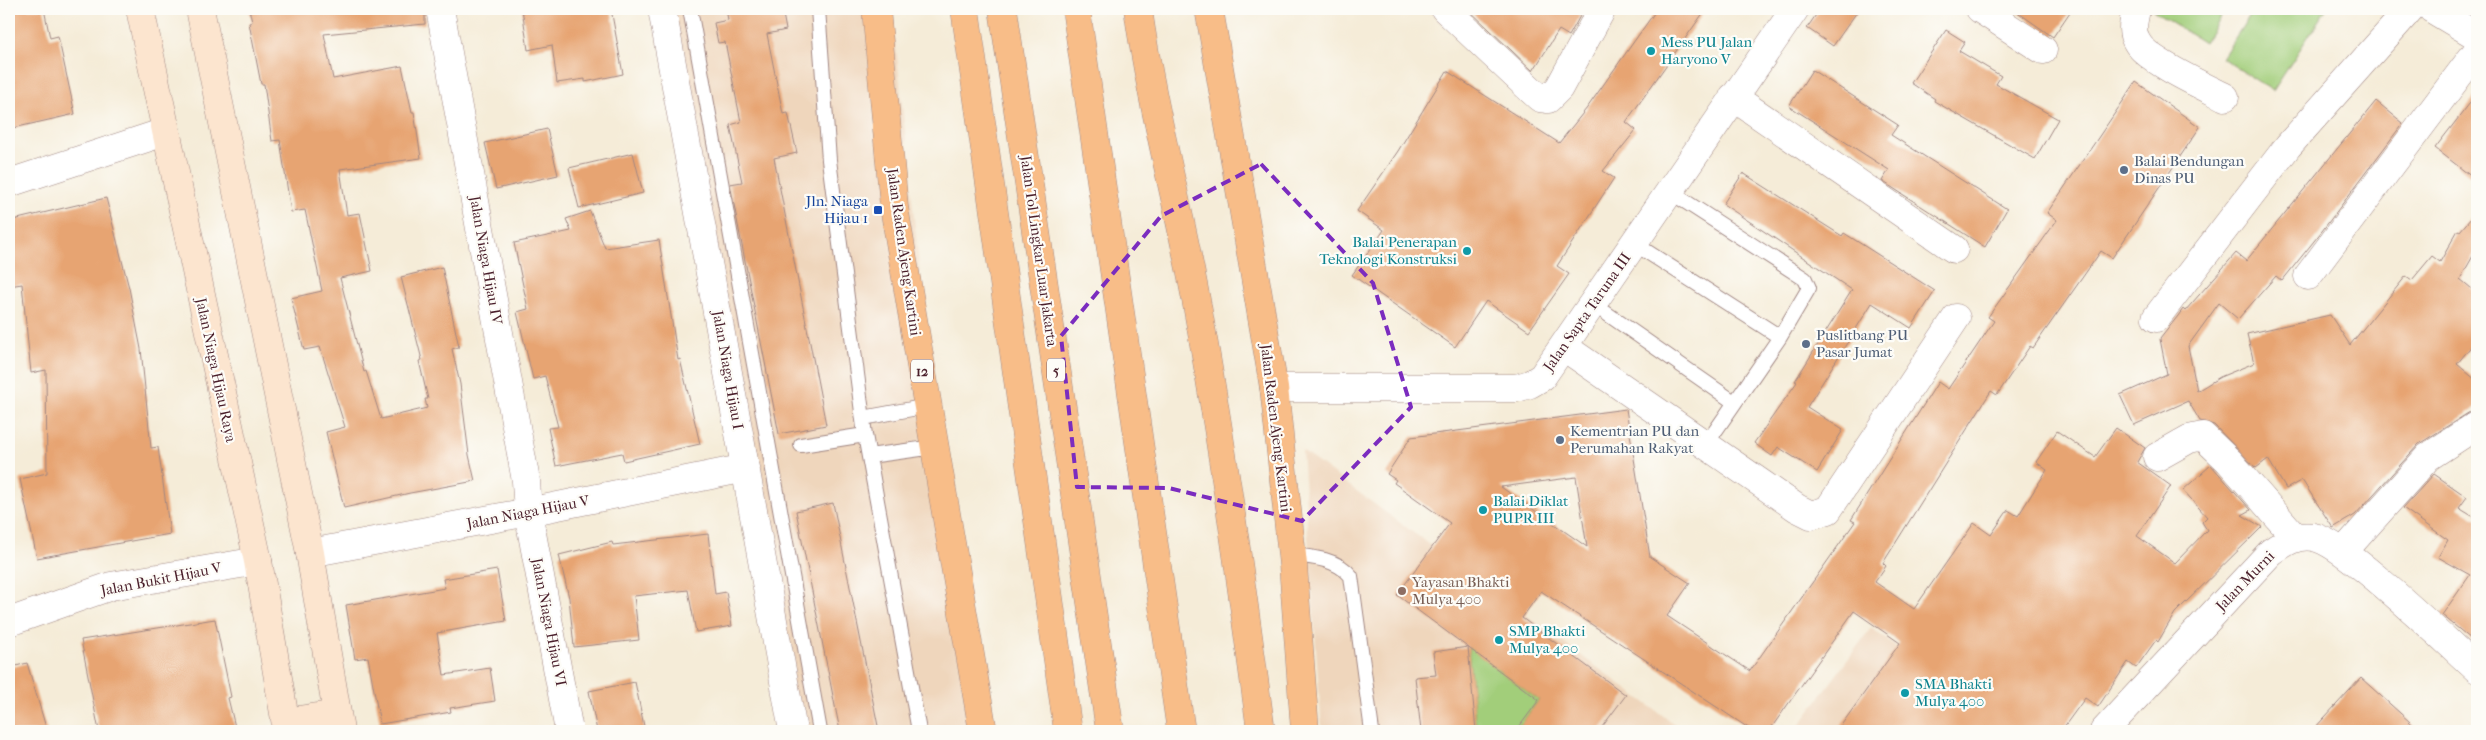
<svg xmlns="http://www.w3.org/2000/svg" width="2486" height="740" font-family="'IM FELL French Canon',serif">
  <style>
    .built { fill: #efd6bc }
    .green { fill: #a2ce7a; stroke: #767652 }
    .building { fill: #e7a472; fill-rule: evenodd }
    .lines { fill: none; stroke-linecap: round; stroke-linejoin: round }
    .lane-casing { stroke: #a08682; stroke-width: 16 }
    .street-casing { stroke: #a08682; stroke-width: 29 }
    .secondary-casing { stroke: #a08682; stroke-width: 29 }
    .highway-casing { stroke: #a08682; stroke-width: 29 }
    .lane { stroke: #fff; stroke-width: 14 }
    .street { stroke: #fff; stroke-width: 28 }
    .secondary { stroke: #fce5cf; stroke-width: 28 }
    .highway { stroke: #f8bd88; stroke-width: 28 }
    .marked { fill: none; stroke: #7b2cbf; stroke-width: 4; stroke-dasharray: 10 6; stroke-linejoin: round }
    .culture-dot { fill: #0f9aa8; stroke: #fdfcf7; stroke-width: 2 }
    .service-dot { fill: #5c6f8a; stroke: #fdfcf7; stroke-width: 2 }
    .transit-dot { fill: #1a4fb4; stroke: #fdfcf7; stroke-width: 2 }
    .education-dot { fill: #8d6e63; stroke: #fdfcf7; stroke-width: 2 }
    .labels { text-anchor: middle; stroke-width: 4.5; stroke-linejoin: round; paint-order: stroke }
    .shield { fill: #fdfcf7; stroke: #806168; stroke-width: 1 }
    .shield-label { font-size: 14px; font-weight: bold; fill: #4a1f2b }
    .culture-label { font-size: 15px; fill: #0d838f; stroke: #fdfcf7; text-anchor: start }
    .service-label { font-size: 15px; fill: #4e5e75; stroke: #fdfcf7; text-anchor: start }
    .transit-label { font-size: 15px; fill: #164399; stroke: #fdfcf7; text-anchor: end }
    .street-label { font-size: 15px; fill: #4a1f2b; stroke: #fdfcf7 }
    .education-label { font-size: 15px; fill: #785e54; stroke: #fdfcf7; text-anchor: start }
  </style>
  <rect width="100%" height="100%" fill="#fdfcf7"/>
  <filter id="ink" filterUnits="userSpaceOnUse"><feTurbulence type="fractalNoise" baseFrequency=".02" numOctaves="2"/><feDisplacementMap in="SourceGraphic" scale="10" xChannelSelector="R" yChannelSelector="G"/><feConvolveMatrix kernelMatrix="1 2 1 2 8 2 1 2 1" color-interpolation-filters="sRGB"/></filter>
  <filter id="wash" filterUnits="userSpaceOnUse"><feTurbulence type="fractalNoise" baseFrequency=".0096" numOctaves="4" result="noise"/><feDisplacementMap in="SourceGraphic" scale="20" xChannelSelector="R" yChannelSelector="G"/><feGaussianBlur stdDeviation="1.12" result="paint"/><feColorMatrix in="noise" values="0 0 0 0 0 0 0 0 0 0 0 0 0 0 0 0 0 1.4 0 .05"/><feComposite in="paint" operator="in"/></filter>
  <g filter="url(#wash)">
    <rect width="100%" height="100%" fill="#f5ecd8"/>
    <path class="built" d="M670 9H892L968 731H797Z
      M1302 451 1684 731H1322Z
      M1871 628 2010 731H1795Z"/>
    <path class="green" d="M2154 9H2226L2204 43 2153 10Z
      M2254 9H2326L2273 91 2222 58Z
      M1468 647 1539 700 1516 731H1476Z"/>
    <g id="blocks">
      <path class="building" d="M9 9H44L50 38 58 36 75 114 9 129Z
        M249 9H425V24L324 34 333 79 402 66 412 112H414L421 158 340 169 347 215 360 213 372 271 340 278 364 372 366 371 381 419 427 408 425 399H428L419 361 422 360 401 277 442 267 459 347 452 349 460 384 469 455 475 481 410 493 344 508 326 432 345 427 320 347 304 350 291 298 322 291 305 210 291 212 280 140 272 141 264 84H261L249 23 252 22Z
        M522 9H611L623 74 585 82V79L557 83 552 45 528 50Z
        M726 9H782L786 30 767 34 783 114 788 113 797 153 774 158 826 425 779 434 730 184 742 182 730 125 741 122 725 42 718 43 714 23 728 20Z
        M1468 9H1573L1580 16 1569 36 1559 30 1533 71Z
        M1657 9H1706L1626 122 1636 130 1603 171 1614 178 1557 266 1569 274 1529 331 1486 301 1455 347 1352 275 1384 230 1357 211 1398 151 1447 71 1559 143 1587 108Z
        M1820 9H1859L1833 46 1807 28Z
        M2013 9H2072L2053 37Z
        M1946 30 1965 42 1959 51 2001 76 1996 84 2058 119 2035 159 1934 101 1935 99 1911 83Z
        M1812 70 1898 125 1891 135 2007 209 1985 247 1882 181 1889 170 1789 106Z
        M2136 82 2200 127 2112 258 2101 251 2033 348 2030 346 1997 395 1991 391 1883 563 1886 566 1875 582 1914 609 1974 523 1991 535 2008 510 2018 516 2047 470 2036 462 2057 431 2095 457 2116 428 2145 448 2137 462 2171 486 2137 536 2175 563 2207 530 2202 522 2207 517 2183 490 2211 465 2251 510 2242 515 2262 527 2175 613 2158 642 2156 640 2136 668 2128 662 2098 707 2085 698 2061 731H1837L1900 643 1854 611 1769 731H1753L1541 591 1522 618 1626 695 1599 731H1516L1539 700 1397 595 1450 523 1394 483 1396 480 1387 474 1411 437 1626 409 1650 557 1690 583 1667 616 1750 671 1855 522 1851 520 1938 382 1948 389 1994 321 1988 317 2057 220 2047 213ZM1576 477 1587 547 1501 487Z
        M2477 94V181L2435 148Z
        M2376 101 2403 123 2322 231 2282 281 2276 276 2238 319 2219 303 2188 346 2197 391 2220 377 2254 363 2247 334 2330 315 2350 345 2406 276 2412 280 2432 256 2440 262 2458 230 2460 231 2477 211V249L2460 279 2477 293V339L2457 364 2477 381V405L2473 410 2419 444 2355 515 2333 528 2302 480 2286 489 2268 459 2256 468 2214 425 2200 421 2188 401 2134 425 2120 395 2167 374 2160 339 2178 316 2183 309 2185 311 2236 253 2246 261Z
        M547 129 558 175 496 189 485 143Z
        M633 153 643 193 579 208 569 168Z
        M1743 173 1842 236 1844 233 1935 291 1911 328 1872 303 1807 407 1843 430 1817 472 1778 447 1772 456 1754 443 1797 382 1795 381 1852 290 1723 204Z
        M106 198 129 288 141 349 151 448 158 447 170 534 37 558 20 479 47 473 46 370 31 373 22 284 9 286V221Z
        M590 211 605 248 659 240 678 360 680 359 700 444 624 461 622 453 556 466 548 428 558 427 545 376 533 379 517 312 528 309 514 243 571 231 566 219Z
        M2434 474 2467 497 2459 508 2477 519V644L2442 615 2470 575 2438 557 2448 540 2403 508Z
        M833 503 879 731H840L796 511Z
        M708 534 715 594 726 592 732 626 696 632 688 590 634 596 639 640 574 647 569 598 559 555 612 542 613 545Z
        M497 570 506 621 437 633 444 675 490 668 495 701 450 708 451 712 380 724 368 657 355 659 346 605 445 588 443 579Z
        M215 619 231 697 228 698 236 731H99L81 640Z
        M1468 647 1476 731H1421L1415 677 1436 675 1433 652Z
        M27 663 47 731H9V668Z
        M2361 678 2420 731H2312Z
        M635 682 645 731H597L589 691Z"/>
    </g>
  </g>
  <g filter="url(#ink)">
    <use href="#blocks" fill-opacity="0" stroke="#a08682" stroke-width="1"/>
    <g class="lines">
      <defs>
        <path id="lane" d="M690 9 820 731
          M818 9 829 160 865 435 919 731
          M1669 191 1805 279 1809 288 1780 337 1707 443
          M1635 244 1780 337
          M1593 304 1734 402
          M863 418 928 406
          M801 445 865 435
          M869 456 935 447
          M1292 555C1313 557 1337 559 1351 576L1372 731"/>
        <path id="street" d="M440 9 526 481 528 512 569 731
          M662 9 793 731
          M1445 9 1530 89 1540 98 1548 99 1559 88 1602 9
          M1980 9 2043 50
          M2136 9C2134 21 2130 31 2137 42 2146 60 2205 87 2225 97
          M2432 9 2477 36
          M1733 97 1954 249
          M9 183 165 132
          M2308 276 2477 51
          M2156 318 2288 146 2410 9
          M1564 347 1797 508 1811 515 1828 510 1956 318
          M1274 388H1517L1530 384 1542 377 1795 9
          M2157 457 2189 439 2203 436 2229 461 2296 538
          M2344 551 2428 457 2477 425
          M310 553 528 512 746 468
          M9 622 111 586 258 561
          M2104 731 2271 552C2284 543 2297 534 2313 537 2344 541 2448 643 2477 669"/>
        <path id="secondary" d="M140 9 258 561 287 731
          M200 9 310 553 340 731
          M286 722 337 714"/>
        <path id="highway" d="M876 9 894 207 983 731
          M965 9 1068 731
          M1003 9 1110 731
          M1076 9 1181 731
          M1138 9C1152 109 1179 206 1197 305 1223 447 1242 589 1261 731
          M1209 9 1274 388 1293 565 1305 731"/>
      </defs>
      <use href="#lane" class="lane-casing"/>
      <use href="#street" class="street-casing"/>
      <use href="#secondary" class="secondary-casing"/>
      <use href="#highway" class="highway-casing"/>
      <use href="#lane" class="lane"/>
      <use href="#street" class="street"/>
      <use href="#secondary" class="secondary"/>
      <use href="#highway" class="highway"/>
    </g>
  </g>
  <path class="marked" d="M1261 164 1373 283 1411 407 1302 521 1169 488 1077 487 1061 336 1161 216Z"/>
  <g class="culture-dot">
    <circle cx="1651" cy="51" r="5"/>
    <circle cx="1467" cy="251" r="5"/>
    <circle cx="1483" cy="510" r="5"/>
    <circle cx="1499" cy="640" r="5"/>
    <circle cx="1905" cy="693" r="5"/>
  </g>
  <g class="service-dot">
    <circle cx="2124" cy="170" r="5"/>
    <circle cx="1806" cy="344" r="5"/>
    <circle cx="1560" cy="440" r="5"/>
  </g>
  <rect class="transit-dot" x="873" y="205" width="10" height="10" rx="2.5"/>
  <circle class="education-dot" cx="1402" cy="591" r="5"/>
  <g class="labels">
    <g class="shield">
      <rect x="1047" y="358.5" width="18" height="23" rx="4"/>
      <rect x="911" y="359.5" width="22" height="23" rx="4"/>
    </g>
    <g class="shield-label">
      <text x="1056" y="375">5</text>
      <text x="922" y="376">12</text>
    </g>
    <g class="culture-label">
      <text x="1661" y="47">Mess PU Jalan<tspan x="1661" dy="17">Haryono V</tspan></text>
      <text x="1457" y="247" text-anchor="end">Balai Penerapan<tspan x="1457" dy="17">Teknologi Konstruksi</tspan></text>
      <text x="1493" y="506">Balai Diklat<tspan x="1493" dy="17">PUPR III</tspan></text>
      <text x="1509" y="636">SMP Bhakti<tspan x="1509" dy="17">Mulya 400</tspan></text>
      <text x="1915" y="689">SMA Bhakti<tspan x="1915" dy="17">Mulya 400</tspan></text>
    </g>
    <g class="service-label">
      <text x="2134" y="166">Balai Bendungan<tspan x="2134" dy="17">Dinas PU</tspan></text>
      <text x="1816" y="340">Puslitbang PU<tspan x="1816" dy="17">Pasar Jumat</tspan></text>
      <text x="1570" y="436">Kementrian PU dan<tspan x="1570" dy="17">Perumahan Rakyat</tspan></text>
    </g>
    <g class="transit-label">
      <text x="868" y="206">Jln. Niaga<tspan x="868" dy="17">Hijau 1</tspan></text>
    </g>
    <g class="street-label">
      <text transform="translate(1039 251) rotate(82)" y="5">Jalan Tol Lingkar Luar Jakarta</text>
      <text transform="translate(904 252) rotate(82)" y="5">Jalan Raden Ajeng Kartini</text>
      <text transform="translate(486 260) rotate(80)" y="5">Jalan Niaga Hijau IV</text>
      <text transform="translate(1587 312) rotate(-55)" y="5">Jalan Sapta Taruna III</text>
      <text transform="translate(216 370) rotate(78)" y="5">Jalan Niaga Hijau Raya</text>
      <text transform="translate(728 370) rotate(80)" y="5">Jalan Niaga Hijau I</text>
      <text transform="translate(1276 428) rotate(83)" y="5">Jalan Raden Ajeng Kartini</text>
      <text transform="translate(528 512) rotate(-11)" y="5">Jalan Niaga Hijau V</text>
      <text transform="translate(161 579) rotate(-11)" y="5">Jalan Bukit Hijau V</text>
      <text transform="translate(2245 581) rotate(-46)" y="5">Jalan Murni</text>
      <text transform="translate(549 622) rotate(79)" y="5">Jalan Niaga Hijau VI</text>
    </g>
    <g class="education-label">
      <text x="1412" y="587">Yayasan Bhakti<tspan x="1412" dy="17">Mulya 400</tspan></text>
    </g>
  </g>
  <rect width="2486" height="740" fill="none" stroke="#fdfcf7" stroke-width="30"/>
</svg>
